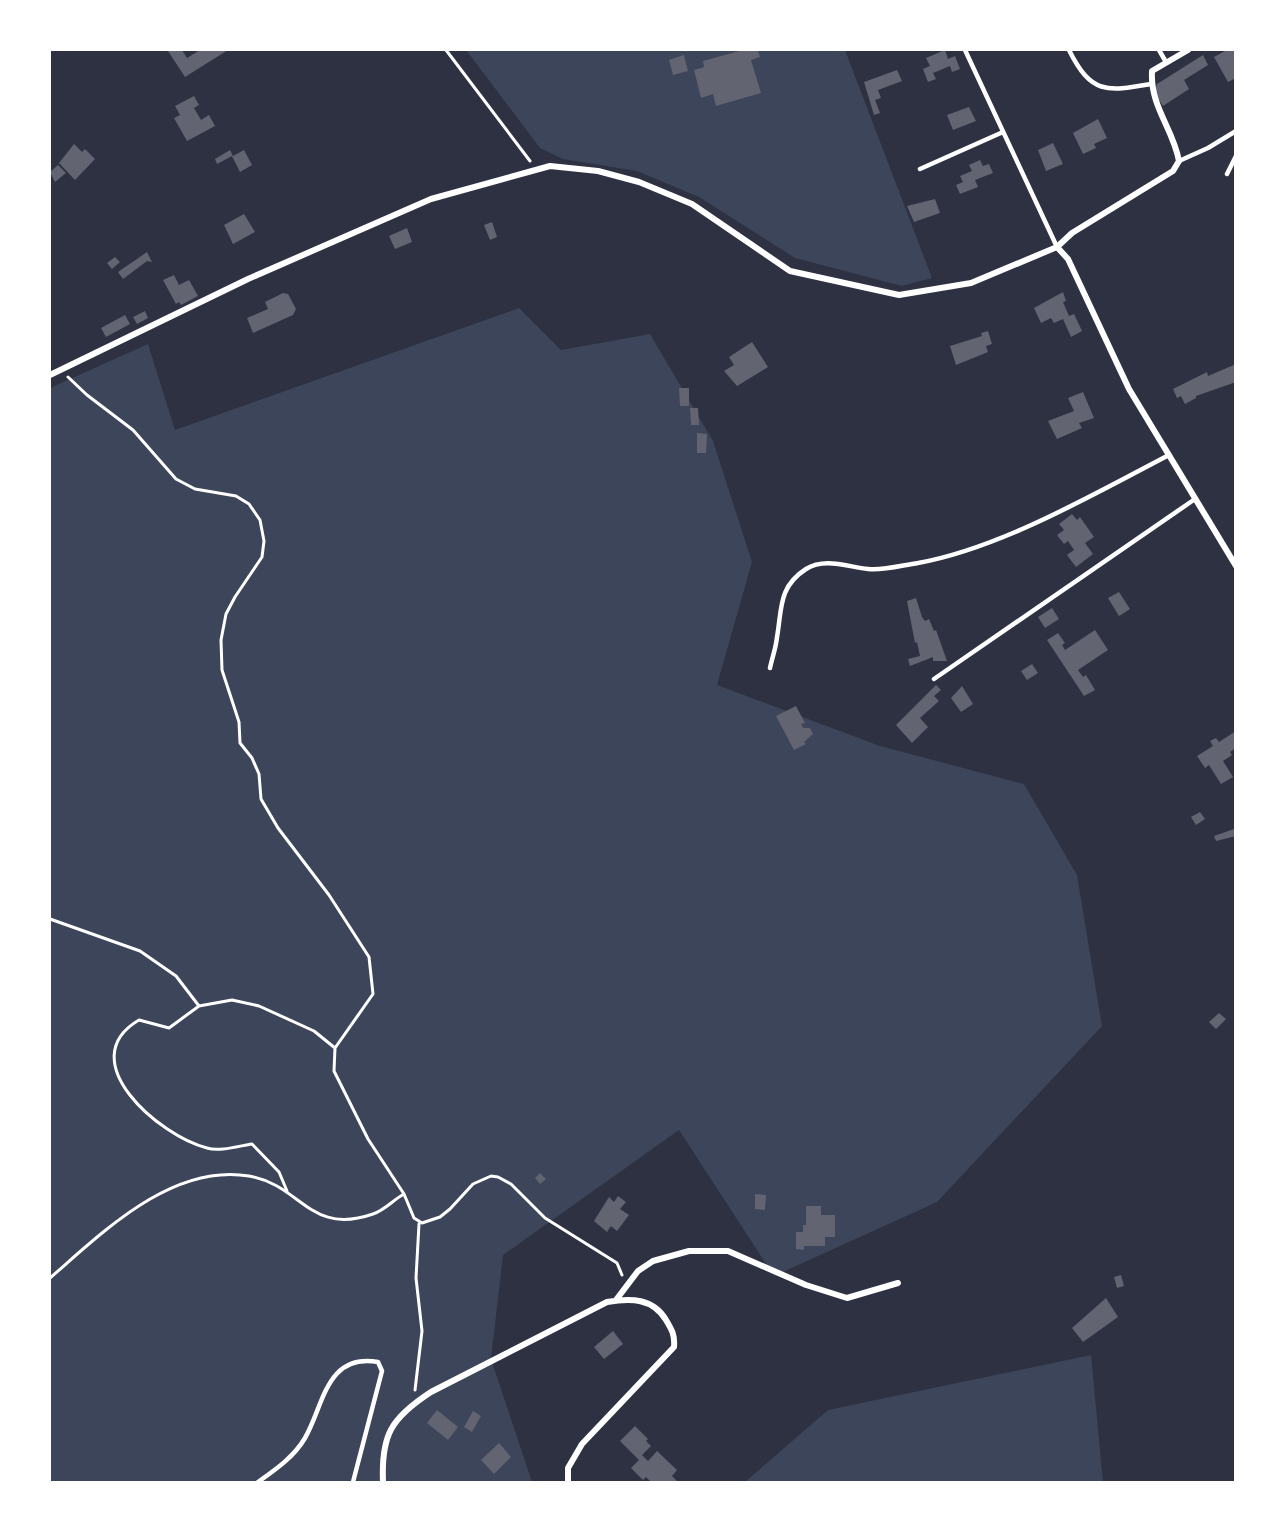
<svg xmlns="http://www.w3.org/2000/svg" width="1285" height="1532" font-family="'Nunito Sans',sans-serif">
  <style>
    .green { fill: #3c4559 }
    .building { fill: #626471 }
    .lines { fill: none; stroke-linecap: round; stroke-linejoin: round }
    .path { stroke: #fff; stroke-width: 3 }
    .service { stroke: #fff; stroke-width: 4.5 }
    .minor { stroke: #fff; stroke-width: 6 }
  </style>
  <rect width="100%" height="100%" fill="#2d3142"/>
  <path class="green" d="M466 50H845L932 278 902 286 795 258 699 197 637 171 563 159 540 148Z
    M519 308 561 350 650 334 713 441 752 562 717 685 880 746 1024 784 1077 875 1102 1026 937 1202 774 1276 679 1130 503 1255 491 1359 532 1482H50V388L148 344 175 430Z
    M1091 1355 1103 1482H745L828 1410Z"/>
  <path class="building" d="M170 50H182L187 58 200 50H228L185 77 168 51Z
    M743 50H758L760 57 751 60 761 93 716 106 713 94 701 98 694 70 704 67 703 61Z
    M945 50 948 59 955 56 960 69 952 72 950 66 933 73 936 79 928 82 923 69 930 66 926 58Z
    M1227 50H1236V78L1228 82 1214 57Z
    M684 55 688 71 673 75 669 60Z
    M1203 55 1208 65 1184 80 1189 89 1163 106 1154 92 1157 84Z
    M897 70 902 81 878 90 881 98 875 100 880 113 874 115 864 82Z
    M194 96 199 105 194 108 201 120 209 115 215 126 187 141 174 118 180 115 175 106Z
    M969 107 976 121 953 130 947 115Z
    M1098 119 1107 138 1094 144 1096 148 1083 154 1073 133Z
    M1053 143 1063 164 1046 171 1038 150Z
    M74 144 82 152 85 149 95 159 75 180 59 163Z
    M230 150 233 156 244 150 252 165 240 172 232 156 217 164 215 159Z
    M980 160 983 166 989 164 993 173 975 180 978 187 960 194 956 185 963 182 960 176 972 171 969 165Z
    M58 165 66 173 55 182 50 172Z
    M935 199 940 213 914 222 907 206Z
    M244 214 255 232 233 244 224 225Z
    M492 222 497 237 490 240 484 225Z
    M407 228 412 242 395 249 389 236Z
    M147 252 152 262 147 261 123 279 118 272Z
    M115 257 120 262 112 269 107 263Z
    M174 275 179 285 189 280 198 296 181 305 179 302 176 304 163 280Z
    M1063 292 1066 301 1063 302 1069 316 1074 314 1082 331 1071 337 1063 319 1054 323 1051 318 1041 323 1034 308Z
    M283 293 288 294 296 309 293 315 253 333 247 318 268 309 265 302Z
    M145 311 148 318 137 324 133 317Z
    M125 315 130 324 106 337 101 328Z
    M988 331 992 344 986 346 988 352 956 365 950 346 982 336 981 333Z
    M752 342 768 367 737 386 724 371 734 365 729 357Z
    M1236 364V382L1196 396V398L1185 404 1181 396 1177 398 1173 389 1207 372 1208 376Z
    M679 388H689V406H680Z
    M1083 392 1094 418 1079 423 1082 428 1057 439 1048 421 1074 411 1068 398Z
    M690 408H698L699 425H691Z
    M697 433 707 434 706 453H697Z
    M1072 514 1077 520 1080 517 1094 537 1085 543 1093 554 1076 567 1067 555 1074 550 1068 541 1064 544 1057 535 1064 530 1059 524Z
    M1119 592 1130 609 1119 616 1108 598Z
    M916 598 922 617 925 621 929 619 934 631 936 630 947 661H933V657L910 666 908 659 920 656 917 642 915 643 907 601Z
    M1052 608 1059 619 1045 628 1038 617Z
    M1095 630 1108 650 1078 670 1083 677 1086 675 1095 690 1084 696 1047 640 1058 633 1065 643 1062 645 1065 650Z
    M1032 664 1038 673 1027 680 1021 671Z
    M936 685 941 690 934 696 939 701 920 718 928 727 912 743 896 725Z
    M962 686 973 704 961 712 951 698Z
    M796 706 805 723 801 724 803 728H810L813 734 804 742 806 744 794 750 776 716Z
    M1236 731V748L1230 752 1232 755 1223 761 1233 777 1221 784 1209 765 1205 768 1197 756 1213 746 1210 741 1216 738 1219 742Z
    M1200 812 1205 819 1196 825 1191 817Z
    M1234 829 1236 836 1216 841 1214 836Z
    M1219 1013 1226 1019 1216 1029 1209 1022Z
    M540 1173 546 1179 540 1184 535 1178Z
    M755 1194 766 1195 765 1210 755 1209Z
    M618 1196 626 1202 620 1209 629 1215 617 1231 611 1226 607 1232 594 1221 609 1197 614 1202Z
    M806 1206H821V1215H835V1237H825V1246H804V1250L796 1249V1232H803V1225H806Z
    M1121 1275 1124 1286 1117 1288 1114 1277Z
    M1106 1298 1118 1317 1083 1342 1072 1328Z
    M613 1331 623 1344 604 1359 594 1347Z
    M437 1410 458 1427 448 1440 427 1423Z
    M473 1411 481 1416 472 1432 464 1427Z
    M635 1426 648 1439 646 1441 651 1446 642 1455 648 1461 657 1451 677 1470 672 1476 678 1482H651L646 1477 643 1480 631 1468 639 1460 620 1441Z
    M499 1443 511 1457 494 1474 481 1460Z"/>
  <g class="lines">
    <path class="path" d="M446 50 530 161
      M68 377 87 395 133 430 176 479 195 489 236 496 249 504 260 520 264 541 262 557 235 597 226 614 221 640 222 670 239 722 240 743 252 758 259 774 261 799 278 828 329 895 369 957 373 994 335 1048 334 1071 368 1139 404 1194 414 1218 422 1223 440 1217 450 1209 473 1184 491 1176 498 1177 511 1184 545 1218 617 1263 622 1275
      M50 919 140 951 176 976 199 1006
      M287 1191 279 1172 252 1144C239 1146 219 1152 207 1148 159 1136 71 1060 139 1020L169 1028 199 1006 232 1000 259 1006 314 1031 335 1048
      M50 1278C103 1232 172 1163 249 1176 302 1185 309 1236 373 1214 385 1210 393 1200 404 1194
      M415 1390 422 1331 416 1278 419 1224"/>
    <path class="service" d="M965 50 1057 247
      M1069 50C1091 94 1106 92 1151 84
      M1159 50 1166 62
      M1179 161 1208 148 1236 131
      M920 169 1003 132
      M1227 174 1236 156
      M770 668C772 658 776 648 777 637 782 609 778 587 806 569 825 557 848 567 868 569 883 571 903 565 918 563 1001 548 1094 494 1169 455
      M934 679 1195 499
      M258 1482C275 1470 294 1457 305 1438 324 1405 326 1353 378 1362L382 1371 353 1482"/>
    <path class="minor" d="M1057 247 1068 259 1129 389 1236 566
      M50 375 248 279 431 199 550 166 598 171 639 182 692 204 790 271 899 295 971 283 1057 247 1072 233 1173 171 1179 161C1173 128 1150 107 1152 71L1188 50
      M616 1300 638 1271 653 1261 689 1251H728L806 1285 847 1298 898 1283
      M383 1482C381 1435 391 1418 431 1392L607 1302C631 1298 653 1298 666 1320 672 1330 675 1335 674 1347L582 1444 568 1468V1482"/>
  </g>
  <rect width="1285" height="1532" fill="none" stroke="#ffffff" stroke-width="102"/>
</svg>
